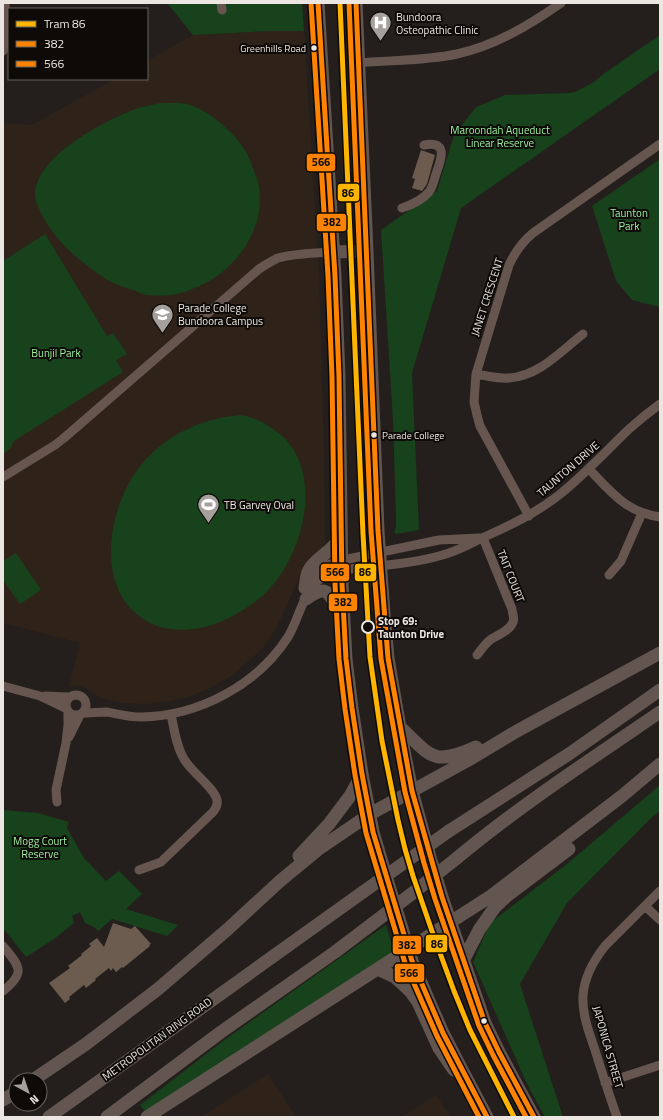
<svg xmlns="http://www.w3.org/2000/svg" width="663" height="1120" font-family="'Titillium Web',sans-serif">
  <style>
    .built { fill: #2f2319 }
    .green { fill: #17421b }
    .building { fill: #6c5c4f }
    .lines { fill: none; stroke-linecap: round; stroke-linejoin: round }
    .minor { stroke: #66564f; stroke-width: 9 }
    .highway { stroke: #63554f; stroke-width: 13 }
    .highway-bridge { stroke: #63554f; stroke-width: 13 }
    .bus-1-casing { stroke: #0d0a07; stroke-width: 8 }
    .bus-2-casing { stroke: #0d0a07; stroke-width: 8 }
    .bus-1 { stroke: #ff8200; stroke-width: 5 }
    .bus-2 { stroke: #ff8200; stroke-width: 5 }
    .tram-1-casing { stroke: #0d0a07; stroke-width: 8 }
    .tram-1 { stroke: #ffb500; stroke-width: 5 }
    .bus-dot { fill: #ebe6e1; stroke: #0d0a07; stroke-width: 1.5 }
    .stop-dot { fill: #0d0a07; stroke: #ebe6e1; stroke-width: 2 }
    .labels { text-anchor: middle; stroke-width: 4; stroke-linejoin: round; paint-order: stroke }
    .bus-label { font-size: 10px; fill: #ebe6e1; stroke: #0d0a07; text-anchor: end }
    .poi-label { font-size: 11px; fill: #ebe6e1; stroke: #0d0a07; text-anchor: start }
    .park-label { font-size: 11px; fill: #9bf39f; stroke: #0d0a07 }
    .street-label { font-size: 11px; fill: #ebe6e1; stroke: #0d0a07 }
    .stop-label { font-size: 11px; font-weight: bold; fill: #ebe6e1; stroke: #0d0a07; text-anchor: start }
    .line-badge { stroke: #0d0a07; stroke-width: 1.5 }
    .pale-badge-label { font-size: 11px; text-anchor: middle; font-weight: bold; fill: #111 }
  </style>
  <rect width="100%" height="100%" fill="#241f1c"/>
  <path class="built" d="M269 31H304L319 276 324 453 325 540 323 547 314 554 304 567 276 629 262 649 231 676 210 688 191 696 171 701 146 704 124 703 101 698 81 685 69 687 80 643 3 623V123L32 125 115 79H147V61L193 35Z
    M268 1074 296 1117H201Z
    M436 1095 451 1117H402Z"/>
  <path class="green" d="M167 3H302L304 31H269L193 35Z
    M660 35V69L461 208 412 373 419 530 396 534 394 532 396 527V518L393 420 381 230 437 191 454 135 476 107 505 95 570 93 577 91 594 82 602 75Z
    M160 103C169 103 178 102 186 104 203 108 217 119 229 131 242 143 249 155 254 171 256 176 258 182 259 187 266 231 233 275 192 289 187 291 182 293 177 294 168 296 157 296 148 295 144 295 140 293 136 291 127 288 117 285 109 281 99 275 89 267 80 260 63 246 49 230 40 211 38 206 35 200 35 195 35 156 106 120 138 108 145 106 153 105 160 103Z
    M660 159V307L632 300 616 281 592 206Z
    M45 234 107 336 113 333 127 354 116 360 123 372 14 441 10 449 3 454V261Z
    M241 415C253 417 263 422 273 429 325 463 307 547 271 587 257 603 237 615 218 623 198 630 175 633 155 625 91 599 106 507 142 464 167 434 203 418 241 415Z
    M16 553 41 590 20 604 3 580V561Z
    M660 785V811L652 817 567 903 520 984 563 1117H545L528 1086 473 962 490 923 567 864Z
    M3 810 38 813 69 822 67 828 84 858 106 881 119 871 142 894 126 909 178 925 167 936 112 919 98 931 94 927 85 923 80 912 72 916 74 923 54 939 26 957 3 928Z
    M386 925 394 952 145 1112 140 1105 223 1041Z"/>
  <path class="building" d="M421 150 435 155 427 184 422 191 412 188 415 179 412 178Z
    M113 923 131 929 135 926 151 944 149 945 150 946 123 968 122 967 116 972 113 968 111 971 109 968 95 979 96 980 86 988 84 985 69 997 70 999 65 1003 49 983 70 968 68 966 82 955 81 954 91 946 89 944 97 938 104 947Z"/>
  <g class="lines">
    <path class="minor" d="M221 3 222 10
      M3 51 5 33V3
      M359 63C391 60 424 61 457 54 496 45 528 26 561 3
      M402 208C411 205 423 199 429 192 433 187 434 180 436 174 441 160 449 140 424 145
      M476 374C487 376 498 379 509 378 539 376 561 351 583 334
      M589 469C611 492 626 512 660 517
      M3 477 55 445 64 438 259 269C265 265 271 261 278 258 296 253 315 253 333 252
      M529 516 480 426 477 415 474 402 476 374 509 265C515 252 522 242 533 233L660 144
      M609 575 621 561 642 513
      M307 584 320 569 326 565 348 559 439 540 479 538
      M477 655C481 650 485 644 490 640 497 635 510 631 513 622 515 618 512 613 512 609L483 538
      M3 686 40 696 67 709
      M66 705a10 10 0 1 1 20 0a10 10 0 1 1-20 0Z
      M45 696 69 697
      M82 713C90 713 99 712 107 712 118 714 129 717 141 717 199 716 257 685 288 637 299 619 304 588 323 577 338 569 361 568 377 566 400 564 428 560 449 553 461 549 472 543 484 537 511 525 536 513 559 495 584 475 605 452 628 430 638 421 649 412 660 404
      M69 737 80 715
      M57 802 56 790 66 743 68 725V712
      M139 870 161 862 213 812C216 808 218 805 217 800 214 787 191 772 184 759 176 746 174 728 171 714
      M645 906 660 920
      M3 946C19 966 27 972 3 991
      M605 1083 660 1065
      M617 1117C609 1095 602 1072 595 1050 589 1032 582 1015 583 996 584 978 594 960 605 946L660 891"/>
    <path class="highway" d="M318 3 335 276 339 377 342 584 346 659 352 708 362 774 373 832 389 886 412 961 429 1001 443 1033 461 1068 487 1117
      M356 3 367 251 378 531 384 614 388 658 404 751 412 791 431 861 442 897 485 1023 499 1052 534 1117
      M333 252 367 251
      M305 588C306 582 306 575 309 570 317 556 334 551 341 536
      M306 599C331 581 327 597 343 613
      M399 726C431 756 432 767 476 747
      M449 831 569 754 660 690
      M299 856 329 824 350 796 362 774
      M457 858C521 805 591 759 660 712
      M463 961 479 930 495 907 508 895 569 849
      M378 969 395 977 410 991 418 1002 439 1048 454 1070
      M33 1080 86 1044 158 989 228 929 280 881 320 848 370 814 472 758 517 731 660 653
      M3 1100 16 1092
      M49 1117 363 892
      M107 1117 221 1032 335 952 372 924
      M147 1117 491 896 622 796 660 764"/>
    <path class="highway-bridge" d="M363 892 449 831
      M372 924 414 892 457 858"/>
    <defs>
      <path id="bus-1" d="M318 3 335 276 339 377 342 584 346 659 352 708 362 774 373 832 412 961 443 1033 487 1117
        M356 3 378 531 388 658 412 791 442 897 485 1023 499 1052 534 1117"/>
      <path id="bus-2" d="M311 3 328 276 332 377 335 584 339 659 345 709 355 775 366 833 405 963 437 1036 479 1117
        M349 3 371 531 381 659 405 792 424 863 435 899 479 1026 493 1055 526 1117"/>
    </defs>
    <use href="#bus-1" class="bus-1-casing"/>
    <use href="#bus-2" class="bus-2-casing"/>
    <use href="#bus-1" class="bus-1"/>
    <use href="#bus-2" class="bus-2"/>
    <defs>
      <path id="tram-1" d="M340 3 363 534 370 657 382 741 398 820 405 849 413 876 433 934 454 991 470 1030 514 1117"/>
    </defs>
    <use href="#tram-1" class="tram-1-casing"/>
    <use href="#tram-1" class="tram-1"/>
  </g>
  <defs>
    <symbol id="hospital-pin" viewBox="-11 -11 22 30"><path d="M0 17L-7.5 6A9.5 9.5 0 1 1 7.5 6Z" fill="#a5a09c" stroke="#0d0a07"/><path d="M-5-5h3v3.5h4V-5h3V5h-3V1.5h-4V5h-3Z" fill="#fff"/></symbol>
    <symbol id="school-pin" viewBox="-11 -11 22 30"><path d="M0 17L-7.5 6A9.5 9.5 0 1 1 7.5 6Z" fill="#a5a09c" stroke="#0d0a07"/><path d="M0-5L7-2L0 1L-7-2ZM-4 1L0 2.5L4 1V4Q0 6-4 4Z" fill="#fff"/></symbol>
    <symbol id="stadium-pin" viewBox="-11 -11 22 30"><path d="M0 17L-7.5 6A9.5 9.5 0 1 1 7.5 6Z" fill="#a5a09c" stroke="#0d0a07"/><path d="M0-5a6.5 5 0 1 0 0 10a6.5 5 0 1 0 0-10ZM-3.5-1.8h7v3.6h-7Z" fill="#fff"/></symbol>
  </defs>
  <g fill-rule="evenodd">
    <use href="#hospital-pin" x="368" y="10" width="25" height="34"/>
    <use href="#school-pin" x="150" y="302" width="25" height="34"/>
    <use href="#stadium-pin" x="196" y="492" width="25" height="34"/>
  </g>
  <g class="bus-dot">
    <circle cx="314" cy="48" r="3.5"/>
    <circle cx="374" cy="435" r="3.5"/>
    <circle cx="484" cy="1021" r="3.5"/>
  </g>
  <circle class="stop-dot" cx="368" cy="627" r="6"/>
  <g class="labels">
    <g class="bus-label">
      <text x="306" y="52">Greenhills Road</text>
      <text x="382" y="439" text-anchor="start">Parade College</text>
    </g>
    <g class="poi-label">
      <text x="396" y="21">Bundoora<tspan x="396" dy="13">Osteopathic Clinic</tspan></text>
      <text x="178" y="312">Parade College<tspan x="178" dy="13">Bundoora Campus</tspan></text>
      <text x="224" y="509">TB Garvey Oval</text>
    </g>
    <g class="park-label">
      <text x="500" y="134">Maroondah Aqueduct<tspan x="500" dy="13">Linear Reserve</tspan></text>
      <text x="629" y="217">Taunton<tspan x="629" dy="13">Park</tspan></text>
      <text x="56" y="357">Bunjil Park</text>
      <text x="40" y="845">Mogg Court<tspan x="40" dy="13">Reserve</tspan></text>
    </g>
    <g class="street-label">
      <text transform="translate(487 297) rotate(-72)" y="4">JANET CRESCENT</text>
      <text transform="translate(568 469) rotate(-41)" y="4">TAUNTON DRIVE</text>
      <text transform="translate(511 576) rotate(68)" y="4">TAIT COURT</text>
      <text transform="translate(157 1039) rotate(-36)" y="4">METROPOLITAN RING ROAD</text>
      <text transform="translate(608 1047) rotate(74)" y="4">JAPONICA STREET</text>
    </g>
    <g class="stop-label">
      <text x="378" y="625">Stop 69:<tspan x="378" dy="13">Taunton Drive</tspan></text>
    </g>
  </g>
  <g class="line-badge">
    <rect x="306" y="153" width="30" height="19" rx="4" fill="#ff8200"/>
    <rect x="337" y="183" width="23" height="19" rx="4" fill="#ffb500"/>
    <rect x="316" y="213" width="31" height="19" rx="4" fill="#ff8200"/>
    <rect x="320" y="563" width="30" height="19" rx="4" fill="#ff8200"/>
    <rect x="354" y="563" width="23" height="19" rx="4" fill="#ffb500"/>
    <rect x="328" y="593" width="30" height="19" rx="4" fill="#ff8200"/>
    <rect x="425" y="934" width="23" height="19" rx="4" fill="#ffb500"/>
    <rect x="392" y="935" width="30" height="20" rx="4" fill="#ff8200"/>
    <rect x="394" y="963" width="31" height="20" rx="4" fill="#ff8200"/>
  </g>
  <g class="pale-badge-label">
    <text x="321" y="166">566</text>
    <text x="348" y="197">86</text>
    <text x="332" y="226">382</text>
    <text x="335" y="576">566</text>
    <text x="365" y="576">86</text>
    <text x="343" y="606">382</text>
    <text x="437" y="948">86</text>
    <text x="407" y="949">382</text>
    <text x="409" y="977">566</text>
  </g>
  <rect width="663" height="1120" fill="none" stroke="#ebe6e1" stroke-width="8"/>
  <rect x="8" y="8" width="140" height="72" fill="#0d0a07" stroke="#66625e"/>
  <rect x="16" y="21" width="20" height="6" fill="#ffb500" stroke="#66625e"/>
  <text x="44" y="28" font-size="12" fill="#ebe6e1">Tram 86</text>
  <rect x="16" y="41" width="20" height="6" fill="#ff8200" stroke="#66625e"/>
  <text x="44" y="48" font-size="12" fill="#ebe6e1">382</text>
  <rect x="16" y="61" width="20" height="6" fill="#ff8200" stroke="#66625e"/>
  <text x="44" y="68" font-size="12" fill="#ebe6e1">566</text>
  <g transform="translate(28 1092) rotate(140)"><circle r="19" fill="#0d0a07" stroke="#66625e"/>
  <path d="M0-3L7 15L0 10L-7 15Z" fill="#a5a09c"/>
  <text y="-6" font-size="11" font-weight="bold" text-anchor="middle" fill="#ebe6e1">N</text>
  </g>
</svg>
